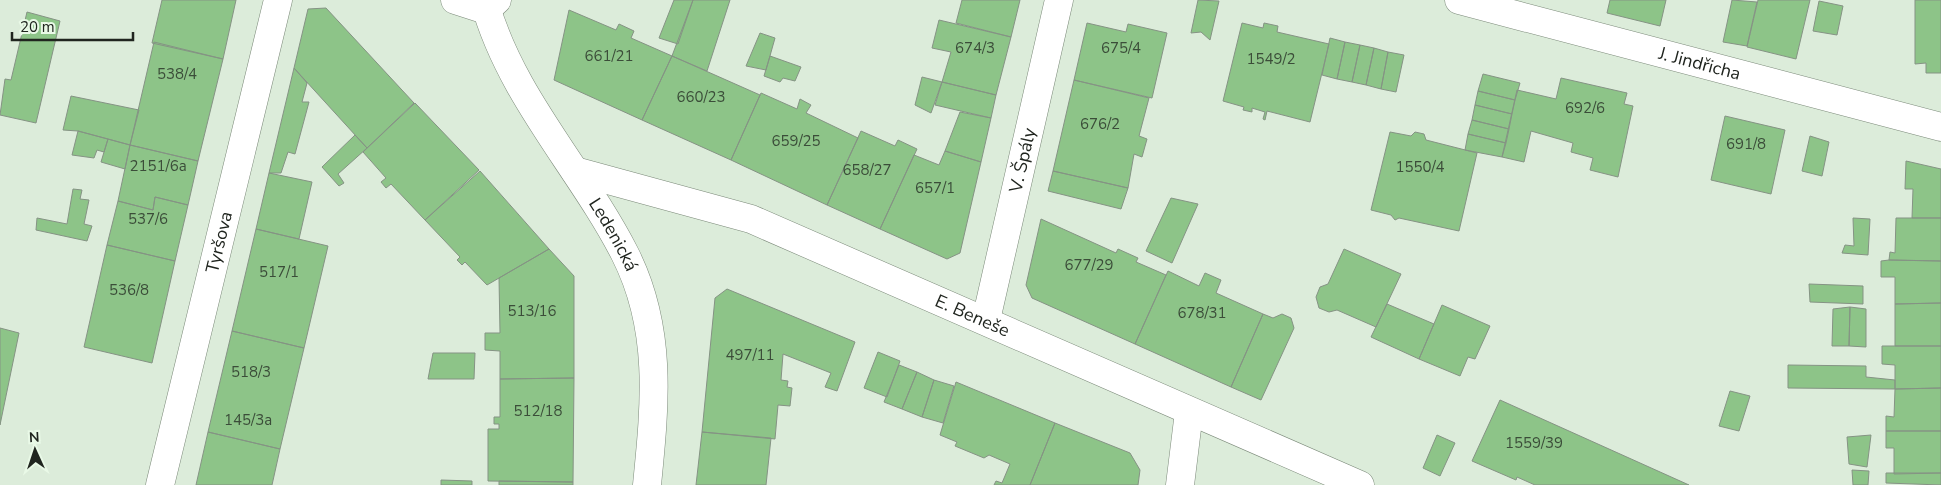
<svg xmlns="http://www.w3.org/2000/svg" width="1941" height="485" font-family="'Nunito Sans',sans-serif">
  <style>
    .building { fill: #8dc488; stroke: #859384 }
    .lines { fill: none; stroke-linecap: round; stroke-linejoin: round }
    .street-casing { stroke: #7b8979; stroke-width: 29 }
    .secondary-casing { stroke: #7b8979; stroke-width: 29 }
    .street { stroke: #fff; stroke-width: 28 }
    .secondary { stroke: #fff; stroke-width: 28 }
    .labels { text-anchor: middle; stroke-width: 5; stroke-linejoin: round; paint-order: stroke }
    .number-label { font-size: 15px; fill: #3b4d39 }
    .street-label { font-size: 18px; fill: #20251f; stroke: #e9f9e7 }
  </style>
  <rect width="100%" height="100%" fill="#dcecda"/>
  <path class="building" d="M162 0H236L223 59 152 43Z
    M674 0H693L678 44 659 38Z
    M693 0H730L707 71 672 56Z
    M962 0H1020L1011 37 956 23Z
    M1198 0 1219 1 1210 40 1201 32 1191 33Z
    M1610 0H1666L1660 26 1607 13Z
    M1732 0 1757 2 1747 46 1723 42Z
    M1758 0H1810L1796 59 1747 47Z
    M1915 0H1941V73H1926V63L1915 64Z
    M1819 1 1843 6 1837 35 1813 31Z
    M326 8 414 103 367 148 294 68 308 9Z
    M569 10 616 30 619 24 634 31 631 38 672 56 642 120 554 80Z
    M27 12 60 21 36 123 0 115 5 79 11 80Z
    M939 20 1011 37 996 95 942 82 951 52 932 48Z
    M1087 23 1126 32 1128 24 1167 33 1152 98 1074 80Z
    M1242 23 1263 28 1264 23 1278 26 1277 32 1329 44 1310 122 1267 111 1265 120 1263 119 1265 112 1252 108V112L1243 110 1244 107 1223 101Z
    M760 33 775 38 766 70 746 66Z
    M1330 38 1345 42 1337 79 1322 75Z
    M154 42 223 59 198 161 130 145Z
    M1345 42 1360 45 1352 82 1337 79Z
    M1360 45 1374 48 1366 85 1352 82Z
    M1374 48 1388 52 1381 89 1366 85Z
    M1388 52 1404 55 1396 92 1381 89Z
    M672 56 760 95 731 160 642 120Z
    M770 56 801 67 795 81 783 78 780 82 764 76Z
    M294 68 307 83 302 102H309L295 154 288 152 281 173H269Z
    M1483 74 1520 83 1515 100 1478 91Z
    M922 77 942 82 931 113 915 105Z
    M1561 78 1627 93 1624 104 1633 106 1618 177 1590 170 1593 158 1571 152 1573 143 1531 131 1524 162 1502 157 1517 90 1556 99Z
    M1074 80 1149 98 1139 136 1147 139 1142 157 1134 154 1128 188 1053 171Z
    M942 82 996 95 991 118 935 105Z
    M1478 91 1515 100 1512 114 1475 105Z
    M761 93 797 109 800 99 811 105 806 113 858 138 827 205 731 160Z
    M71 96 139 110 130 145 78 131 63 130Z
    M415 103 479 170 425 220 391 184 386 188 381 182 386 178 363 152Z
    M1475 105 1512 114 1509 129 1472 120Z
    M960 112 991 118 981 162 945 151Z
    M1725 116 1785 130 1771 194 1711 180Z
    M1472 120 1509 129 1506 143 1468 134Z
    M78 131 108 139 104 152 97 150 94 158 72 155Z
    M861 131 895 146 898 140 917 149 880 229 827 205Z
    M1390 132 1411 136 1415 132 1424 134 1426 140 1477 153 1459 231 1399 218 1395 220 1391 215 1371 210Z
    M1468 134 1506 143 1502 157 1465 150Z
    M355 135 367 148 338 174 344 183 339 186 322 167Z
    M1810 136 1829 142 1822 176 1802 171Z
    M108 139 130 145 125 169 101 162Z
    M130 145 198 161 188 205 155 197 153 210 118 201Z
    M945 151 981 162 960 253 947 259 880 229 914 155 939 165Z
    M1906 161 1941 169V218H1912L1913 189H1905Z
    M480 171 549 249 487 285 465 262 462 265 457 260 460 257 425 220Z
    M1053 171 1128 188 1121 209 1048 191Z
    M269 173 312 182 299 239 256 229Z
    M73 189 82 190 80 199 89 200 84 224 92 226 87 241 36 230 37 218 67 224Z
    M155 197 188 205 175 261 107 245 118 201 153 210Z
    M1171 198 1198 204 1172 263 1146 251Z
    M1853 218 1870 219 1868 255 1842 253 1845 245 1854 246Z
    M1896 218H1941V261L1889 260 1890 252 1895 253Z
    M1041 219 1116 253 1118 249 1138 258 1136 262 1166 275 1135 344 1032 298 1026 285Z
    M256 229 328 246 304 348 232 331Z
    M107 245 175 261 152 363 84 347Z
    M549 249 574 276V378L500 379V351L485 350V333H500L499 278Z
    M1344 249 1401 274 1376 327 1337 310 1329 312 1319 308 1316 297 1320 287 1328 284Z
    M1889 260 1941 261V303L1895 304V277H1881V261Z
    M1168 271 1199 286 1205 273 1221 280 1216 293 1263 314 1231 387 1135 344Z
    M1809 284 1863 286V304L1810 302Z
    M727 289 855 342 837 391 825 387 831 373 783 354 781 380 788 381 787 387 792 388 790 406 778 405 775 439 702 432 715 298Z
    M1941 303V346H1895V304Z
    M1387 304 1434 324 1419 359 1371 337Z
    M1442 305 1490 326 1475 359 1468 357 1460 376 1419 359Z
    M1850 307 1849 346H1832L1833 309Z
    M1850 307 1866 309V347L1849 346Z
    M1263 314 1273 318 1282 314 1291 318 1294 328 1261 400 1231 387Z
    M0 328 19 333 0 425Z
    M232 331 304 348 280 449 208 432Z
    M1882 346H1941V388L1895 389V365L1882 364Z
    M878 352 900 361 887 397 864 388Z
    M433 353H475L474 379H428Z
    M899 365 917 372 902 409 884 402Z
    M1788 365 1866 366V377L1895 380V389L1788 388Z
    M917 372 934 380 922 417 902 409Z
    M574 378 573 482 488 481V429H499V424H494V417H500V379Z
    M934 380 954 386 943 423 922 417Z
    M956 382 1055 423 1030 485H994L996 481 1002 483 1010 464 989 455 984 458 955 446 957 442 940 435Z
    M1941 388V431H1886V416L1894 417 1895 389Z
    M1730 391 1750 396 1739 431 1719 426Z
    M1500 400 1689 485H1535L1517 477 1516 480 1472 461Z
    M1055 423 1130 453 1140 470 1138 485H1030Z
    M1886 431H1941V473L1894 474V448H1886Z
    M208 432 280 449 272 485H196Z
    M702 432 771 438 766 485H696Z
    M1437 435 1455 443 1440 476 1423 468Z
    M1871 435 1867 467 1849 464 1847 437Z
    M1852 470 1869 471 1868 485H1853Z
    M1886 473H1941V485L1886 483Z
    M441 480 472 481V485H441Z
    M499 481 573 482V485H499Z"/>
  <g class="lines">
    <defs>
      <g id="street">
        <path d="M455 0 486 10 497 0"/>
        <path id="s1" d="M1459 0 1941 127"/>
        <path id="s2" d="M575 171 751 219 1360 485"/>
        <path id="s3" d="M986 320 1059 0"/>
        <path id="s4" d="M160 485 278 0"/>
        <path d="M1180 485 1189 412"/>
      </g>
      <g id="secondary">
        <path id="s5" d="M484 0C510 96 581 168 625 254 663 329 655 405 647 485"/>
      </g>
    </defs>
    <use href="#street" class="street-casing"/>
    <use href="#secondary" class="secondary-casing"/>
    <use href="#street" class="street"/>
    <use href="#secondary" class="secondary"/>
  </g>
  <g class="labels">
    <g class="number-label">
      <text x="975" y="53">674/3</text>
      <text x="1121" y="53">675/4</text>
      <text x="609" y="61">661/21</text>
      <text x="1271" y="64">1549/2</text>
      <text x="177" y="79">538/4</text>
      <text x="701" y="102">660/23</text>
      <text x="1585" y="113">692/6</text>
      <text x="1100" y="129">676/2</text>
      <text x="796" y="146">659/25</text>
      <text x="1746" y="149">691/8</text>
      <text x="158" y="171">2151/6a</text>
      <text x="1420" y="172">1550/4</text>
      <text x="867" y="175">658/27</text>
      <text x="935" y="193">657/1</text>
      <text x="148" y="224">537/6</text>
      <text x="1089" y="270">677/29</text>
      <text x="279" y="277">517/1</text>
      <text x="129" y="295">536/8</text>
      <text x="532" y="316">513/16</text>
      <text x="1202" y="318">678/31</text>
      <text x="750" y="360">497/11</text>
      <text x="251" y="377">518/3</text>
      <text x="538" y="416">512/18</text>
      <text x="248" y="425">145/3a</text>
      <text x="1534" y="448">1559/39</text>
    </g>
    <g class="street-label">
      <text dy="6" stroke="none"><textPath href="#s1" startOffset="249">J. Jindřicha</textPath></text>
      <text dy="6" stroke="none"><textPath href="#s3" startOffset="164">V. Špály</textPath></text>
      <text dy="6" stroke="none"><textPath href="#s5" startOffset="269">Ledenická</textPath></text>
      <text dy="6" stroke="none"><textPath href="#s4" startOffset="250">Tyršova</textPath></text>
      <text dy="6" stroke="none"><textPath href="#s2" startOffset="424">E. Beneše</textPath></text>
    </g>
  </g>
  <g transform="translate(35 450) rotate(357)" stroke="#e9f9e7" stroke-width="4" paint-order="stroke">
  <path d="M0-4L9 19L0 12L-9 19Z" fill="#20251f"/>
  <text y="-8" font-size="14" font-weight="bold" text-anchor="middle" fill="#20251f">N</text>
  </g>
  <path d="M12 32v8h121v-8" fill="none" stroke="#20251f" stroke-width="2.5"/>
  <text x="20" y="32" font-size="15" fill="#20251f" stroke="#e9f9e7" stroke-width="4" paint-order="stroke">20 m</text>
</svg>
